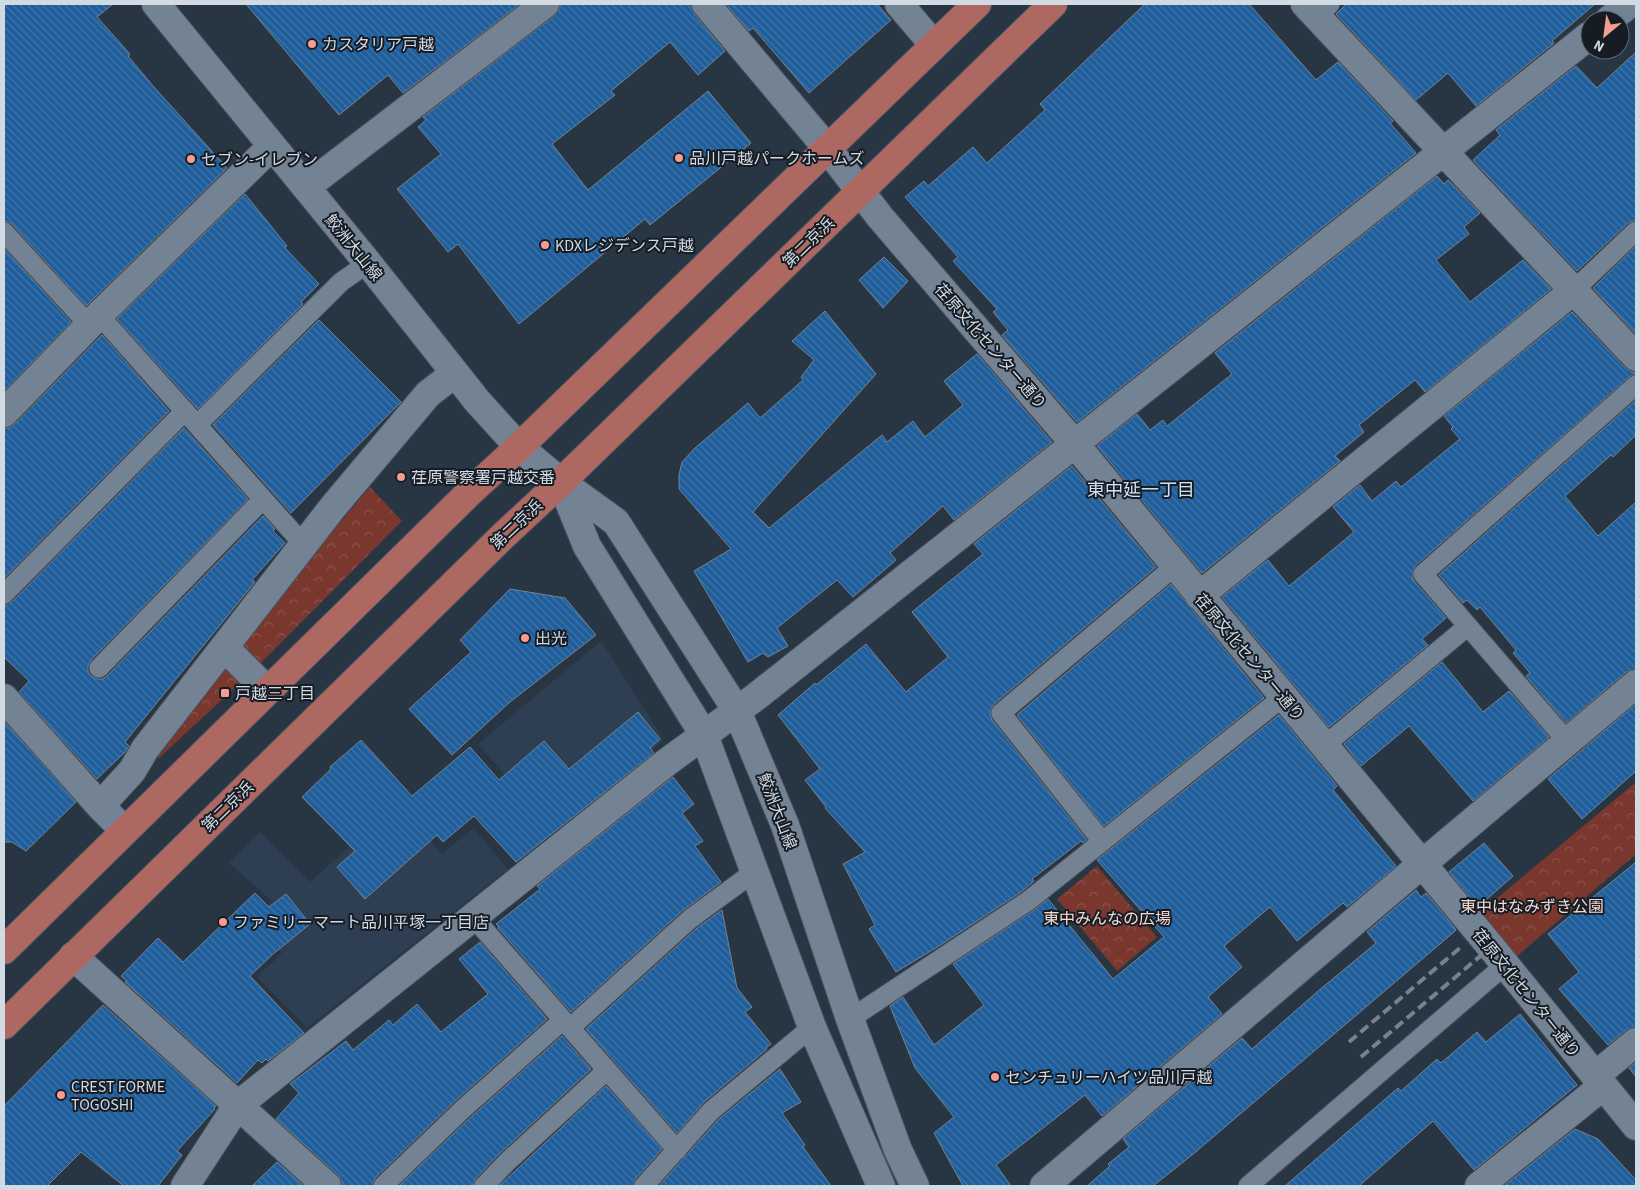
<svg xmlns="http://www.w3.org/2000/svg" width="1640" height="1190" font-family="'Source Sans 3','Noto Sans JP',sans-serif">
  <style>
    .built { fill: #2e3f53 }
    .park { fill: url(#park-crowns) }
    .building { fill: url(#building-back-hatch); stroke: #748393 }
    .lines { fill: none; stroke-linecap: round; stroke-linejoin: round }
    .service-casing { stroke: #46515e; stroke-width: 21 }
    .minor-casing { stroke: #46515e; stroke-width: 30 }
    .secondary-casing { stroke: #46515e; stroke-width: 30 }
    .trunk-casing { stroke: #46515e; stroke-width: 30 }
    .service { stroke: #748394; stroke-width: 19 }
    .minor { stroke: #748394; stroke-width: 28 }
    .secondary { stroke: #748394; stroke-width: 28 }
    .trunk { stroke: #ae6862; stroke-width: 28 }
    .rail { stroke: #77828e; stroke-width: 4; stroke-dasharray: 10 5; stroke-linecap: butt }
    .poi-dot { fill: #f59d90; stroke: #161c23; stroke-width: 2 }
    .labels { text-anchor: middle; stroke-width: 4; stroke-linejoin: round; paint-order: stroke }
    .poi-label { font-size: 16px; fill: #d2dae4; stroke: #161c23; text-anchor: start }
    .street-label { font-size: 16px; fill: #d2dae4; stroke: #161c23 }
    .park-label { font-size: 16px; fill: #f4dad6; stroke: #161c23 }
    .neighbourhood-label { font-size: 18px; fill: #d0e1f3; stroke: #161c23 }
  </style>
  <defs>
    <pattern id="park-crowns" width="20" height="18" patternUnits="userSpaceOnUse" patternTransform="scale(1.25)"><rect width="20" height="18" fill="#79372e"/><path d="M2 6a3 3 0 1 1 6 0M12 15a3 3 0 1 1 6 0" fill="none" stroke="#8b534c"/></pattern>
    <pattern id="building-back-hatch" width="6" height="6" patternUnits="userSpaceOnUse" patternTransform="scale(1.25)"><rect width="6" height="6" fill="#1f5e9b"/><path d="M-1 5l2 2M0 0l6 6M5-1l2 2" fill="none" stroke="#3f74a9"/></pattern>
  </defs>
  <rect width="100%" height="100%" fill="#283543"/>
  <path class="built" d="M601 641 664 740 554 832 478 744Z
    M398 803 442 854 473 828 508 869 307 1028 257 977 282 953 252 920 272 901 229 863 260 832 310 882Z"/>
  <path class="park" d="M370 487 402 521 259 665 237 645Z
    M222 665 240 683 159 758 151 752Z
    M1636 782V854L1515 958 1478 914Z
    M1097 866 1157 937 1117 971 1057 899Z"/>
  <path class="building" d="M4 4H113L97 17 130 54 128 56 153 86 227 168 86 306 12 224 4 221Z
    M246 4H520L403 93 388 75 339 115Z
    M560 4H691L694 14 725 51 698 75 670 42 611 91 615 95 552 144 588 190 708 91 751 143 650 225 645 219 519 324 458 244 448 252 397 189 441 154 418 127 426 120 423 117 554 16 559 10Z
    M726 4H877L891 20 809 93 753 28 749 31Z
    M1145 4H1249L1316 80 1338 62 1393 121 1390 123 1416 153 1077 422 1002 335 1008 330 993 312 997 309 953 261 958 257 905 197 924 181 928 186 973 147 987 163 1045 110 1040 104Z
    M1346 4H1595L1552 41 1554 43 1476 106 1448 73 1416 100 1336 14Z
    M1636 52V220L1628 223 1577 271 1473 160 1500 135 1496 130 1576 66 1597 88Z
    M1437 176 1444 184 1448 180 1480 213 1464 227 1469 234 1436 260 1470 302 1523 260 1551 289 1425 392 1415 380 1359 425 1364 432 1335 456 1340 461 1202 573 1097 446 1137 414 1150 430 1163 420 1167 426 1232 374 1215 353Z
    M245 194 287 246 285 248 319 284 301 302 303 304 198 409 117 319Z
    M1636 246V334L1593 288Z
    M4 248 71 322 4 391Z
    M884 257 908 281 883 308 859 280Z
    M825 311 876 374 753 512 769 528 882 435 887 442 913 421 925 437 963 405 944 381 977 354 1052 442 954 520 943 506 890 553 896 560 853 597 837 580 777 628 788 646 768 657 763 653 748 662 694 571 731 549 679 489V475L682 462 695 448 748 403 760 418 803 380 801 377 814 360 792 341Z
    M1572 312 1625 368 1631 372H1636V374L1629 377 1415 566 1412 576 1414 581 1446 618 1422 639 1428 645 1329 727 1222 597 1268 560 1289 586 1354 532 1333 507 1360 485 1372 501 1396 481 1401 487 1460 439 1451 429 1453 427 1444 416Z
    M319 320 401 402 291 513 213 425Z
    M102 335 169 411 4 578V428H9L15 424Z
    M1636 400V435L1613 457 1611 455 1565 496 1598 536 1636 502V669L1626 672 1566 723 1526 676 1530 673 1513 653 1516 650 1480 607 1477 610 1467 600 1463 603 1439 575Z
    M184 428 248 499 91 660 88 666V672L91 676 97 679H103L107 676 263 516 275 529 273 531 285 543 252 580 255 582 125 742 129 746 124 753 97 779 19 692 29 681 4 657V605L12 602Z
    M1072 466 1156 567 994 704 991 709 990 714 992 720 1087 840 1083 843 1081 841 1032 879 1034 881 1021 892 939 946 896 972 869 929 875 925 843 864 865 852 825 808 826 807 805 780 820 769 778 715 815 683 816 685 866 644 906 692 948 657 912 612 983 554 974 544Z
    M1171 584 1264 698 1104 826 1017 715Z
    M510 589 565 598 596 635 510 702 452 755 409 709 471 652 460 640Z
    M1442 662 1483 712 1509 691 1549 737 1473 801 1409 726 1361 766 1344 744Z
    M1636 704V771L1582 819 1548 779Z
    M638 712 660 739 650 748 654 753 516 862 474 816 443 842 437 835 365 899 337 867 355 851 302 797 331 769 330 767 361 740 412 796 470 747 499 780 544 741 569 769Z
    M1279 715 1337 786 1333 790 1396 866 1347 907 1343 903 1297 941 1270 907 1224 946 1242 967 1208 997 1222 1014 1102 1116 1085 1095 996 1165 1011 1186H963L934 1133 954 1117 915 1068 890 1006 903 997 934 1045 984 1005 953 964 1034 910 1048 899 1113 979 1164 937 1097 860Z
    M4 721 76 802 26 851 12 842H4Z
    M673 777 694 804 682 813 703 841 695 846 721 882 682 911 571 1012 498 928 499 927 496 924 540 889 537 886Z
    M1484 843 1513 876 1478 907 1449 872Z
    M1636 862V1027L1626 1030 1608 1045 1559 989 1579 972 1548 934Z
    M1416 890 1421 897 1426 893 1454 927 1456 930 1454 932 1192 1155 1153 1186H1087L1110 1166 1108 1164 1129 1147 1123 1139 1242 1038 1252 1049 1317 992 1376 943 1367 932Z
    M255 893 269 907 286 894 310 924 273 954 250 976 304 1033 268 1061 266 1059 262 1063 258 1060 237 1083 125 982 127 981 121 976 158 938 183 962Z
    M722 910 737 988 752 1007 745 1012 771 1044 766 1048 767 1049 704 1102 677 1133 586 1029 697 928Z
    M480 942 547 1019 455 1101 375 1178 372 1186H342V1181L337 1174 276 1119 299 1093 290 1084 346 1041 353 1050 389 1020 393 1025 417 1004 441 1032 488 994 459 959Z
    M103 1005 216 1106 214 1108 215 1109 177 1151 182 1155 158 1186H124L81 1152 47 1186H4V1106Z
    M1520 1014 1577 1085 1474 1170 1433 1121 1359 1186H1285L1398 1088 1401 1091 1437 1059 1441 1063 1477 1032 1486 1042Z
    M562 1036 591 1069 499 1154 476 1178 473 1186H399L471 1117Z
    M1636 1062V1077L1629 1068Z
    M780 1069 801 1102 782 1113 805 1145 803 1147 831 1186H659L719 1119Z
    M606 1086 662 1149 636 1178 633 1186H499Z
    M1575 1129 1598 1139 1636 1180V1186H1504Z
    M277 1162 304 1186H252Z"/>
  <g class="lines">
    <defs>
      <path id="service" d="M1317 16 1330 4
        M4 232 89 325
        M1573 291 1636 231
        M99 315 304 545
        M197 425 341 282 368 263
        M4 594 185 411
        M99 668 263 499
        M1567 741 1423 574 1636 385
        M1324 746 1468 626
        M1102 841 1001 713 1175 566
        M473 917 677 1150
        M850 1019 1028 901 1283 697
        M570 1028 690 919 754 872
        M383 1186 463 1109 563 1020
        M484 1186 507 1162 607 1070
        M644 1186 711 1111 812 1027
        M1248 1186 1505 965"/>
      <path id="minor" d="M706 4 827 148 880 217 1074 443 1491 947 1636 1126
        M899 4 934 45
        M1305 4 1636 357
        M1609 20 1629 4
        M306 187 545 4
        M4 413 99 315 271 147
        M1199 596 1573 291
        M225 648 267 690
        M4 698 100 806 124 830
        M100 806 132 771 145 749 333 507 428 394 454 374
        M73 956 327 1186
        M1595 1076 1636 1042
        M185 1186 237 1106 667 762 757 696 1590 35
        M1044 1186 1422 864 1636 684
        M1479 1186 1603 1086"/>
      <path id="secondary" d="M156 4 368 263 478 402 519 447 561 482 616 522 737 711 785 825 850 1019 898 1150 915 1186
        M561 482 587 546 704 735 812 1027 881 1186"/>
      <path id="trunk" d="M4 950 470 492 519 447 977 4
        M4 1025 503 536 561 482 1053 4"/>
    </defs>
    <use href="#service" class="service-casing"/>
    <use href="#minor" class="minor-casing"/>
    <use href="#secondary" class="secondary-casing"/>
    <use href="#trunk" class="trunk-casing"/>
    <use href="#service" class="service"/>
    <use href="#minor" class="minor"/>
    <use href="#secondary" class="secondary"/>
    <use href="#trunk" class="trunk"/>
    <path class="rail" d="M1349 1042 1461 947
      M1361 1057 1491 947"/>
  </g>
  <g class="poi-dot">
    <circle cx="312" cy="44" r="5"/>
    <circle cx="679" cy="158" r="5"/>
    <circle cx="191" cy="159" r="5"/>
    <circle cx="545" cy="245" r="5"/>
    <circle cx="401" cy="477" r="5"/>
    <circle cx="525" cy="638" r="5"/>
    <rect x="220" y="688" width="10" height="10" rx="2.5"/>
    <circle cx="223" cy="922" r="5"/>
    <circle cx="995" cy="1077" r="5"/>
    <circle cx="61" cy="1095" r="5"/>
  </g>
  <g class="labels">
    <g class="poi-label">
      <text x="322" y="50">カスタリア戸越</text>
      <text x="689" y="164">品川戸越パークホームズ</text>
      <text x="201" y="165">セブン-イレブン</text>
      <text x="555" y="251">KDXレジデンス戸越</text>
      <text x="411" y="483">荏原警察署戸越交番</text>
      <text x="535" y="644">出光</text>
      <text x="235" y="699">戸越三丁目</text>
      <text x="233" y="928">ファミリーマート品川平塚一丁目店</text>
      <text x="1005" y="1083">センチュリーハイツ品川戸越</text>
      <text x="71" y="1092">CREST FORME<tspan x="71" dy="18">TOGOSHI</tspan></text>
    </g>
    <g class="street-label">
      <text transform="translate(808 242) rotate(-44)" y="6">第二京浜</text>
      <text transform="translate(354 247) rotate(51)" y="6">鮫洲大山線</text>
      <text transform="translate(991 346) rotate(49)" y="6">荏原文化センター通り</text>
      <text transform="translate(516 524) rotate(-43)" y="6">第二京浜</text>
      <text transform="translate(1250 657) rotate(50)" y="6">荏原文化センター通り</text>
      <text transform="translate(227 806) rotate(-44)" y="6">第二京浜</text>
      <text transform="translate(778 811) rotate(69)" y="6">鮫洲大山線</text>
      <text transform="translate(1527 993) rotate(51)" y="6">荏原文化センター通り</text>
    </g>
    <g class="park-label">
      <text x="1532" y="912">東中はなみずき公園</text>
      <text x="1107" y="924">東中みんなの広場</text>
    </g>
    <g class="neighbourhood-label">
      <text x="1141" y="496">東中延一丁目</text>
    </g>
  </g>
  <rect width="1640" height="1190" fill="none" stroke="#d2dae4" stroke-width="10"/>
  <g transform="translate(1605 35) rotate(209)"><circle r="24" fill="#161c23" stroke="#616870"/>
  <path d="M0-4L9 19L0 12L-9 19Z" fill="#f59d90"/>
  <text y="-8" font-size="14" font-weight="bold" text-anchor="middle" fill="#d2dae4">N</text>
  </g>
</svg>
